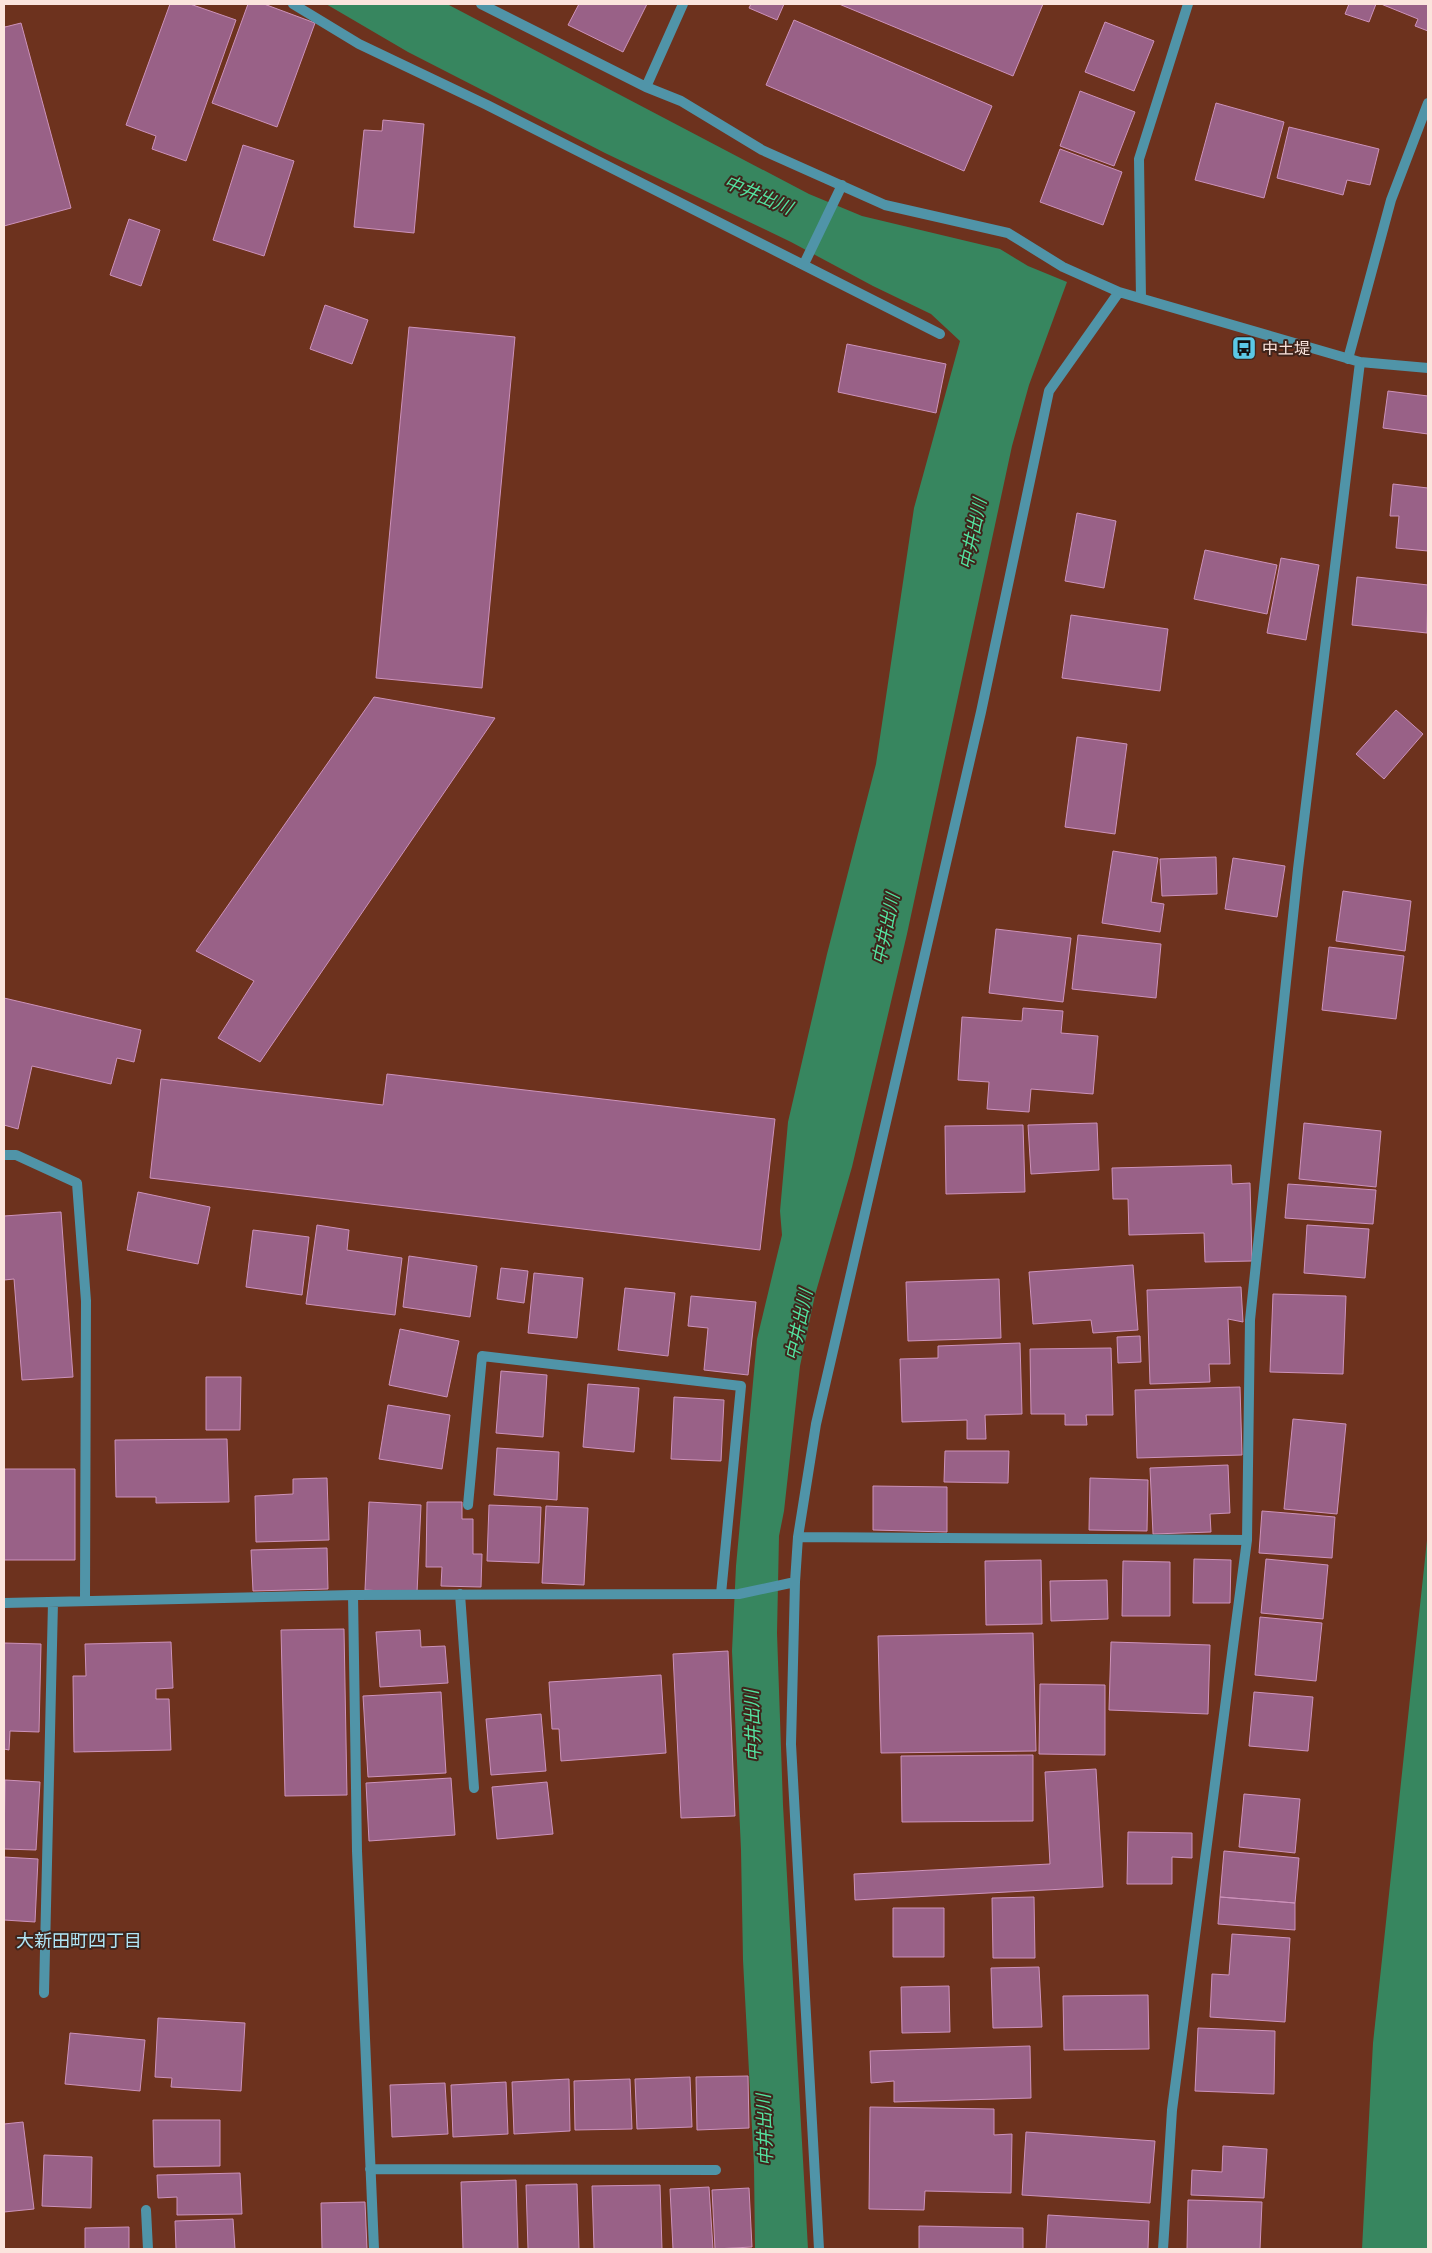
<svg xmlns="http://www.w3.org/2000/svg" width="1432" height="2253" font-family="'Sofia Sans Condensed','Noto Sans JP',sans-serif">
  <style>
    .water { fill: #37865f }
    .building { fill: #996187; stroke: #cd92ba }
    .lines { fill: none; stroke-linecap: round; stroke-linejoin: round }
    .minor { stroke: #5094a8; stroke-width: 10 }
    .labels { text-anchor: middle; stroke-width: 4; stroke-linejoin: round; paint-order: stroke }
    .poi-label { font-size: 16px; fill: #fbe4dd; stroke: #3f241b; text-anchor: start }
    .water-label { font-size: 18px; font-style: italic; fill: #54e3a0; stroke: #3f241b }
    .neighbourhood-label { font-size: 18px; fill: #b0e6f7; stroke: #3f241b }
  </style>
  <rect width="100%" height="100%" fill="#6d321e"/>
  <path class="water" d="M326 4H447L809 194 862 216 1000 249 1028 266 1067 282 1029 385 1012 446 907 934 852 1167 815 1295 800 1366 784 1511 779 1536 777 1633 783 1805 808 2249H755L754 2165 743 1960 741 1850 732 1651 736 1566 757 1339 782 1235 780 1211 788 1122 827 954 876 764 914 508 960 341 931 314 873 286 791 242 605 153 408 52Z
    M1428 1531V2249H1362L1373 2043Z"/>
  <path class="building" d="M170 4H190L236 20 186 161 152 149 156 136 126 125Z
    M248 4H264L315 23 277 127 212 103Z
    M579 4H647L623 52 568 25Z
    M751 4H784L777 20 749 8Z
    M839 4H1043L1013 76Z
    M1349 4H1376L1369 22 1345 14Z
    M1381 4H1428V31L1415 26 1418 19Z
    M794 20 992 106 964 171 766 85Z
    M1105 22 1154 41 1134 91 1085 72Z
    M21 23 71 208 4 226V24L5 27Z
    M1080 91 1135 112 1114 166 1060 146Z
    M1216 103 1284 122 1264 198 1195 180Z
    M383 120 424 124 414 233 354 227 364 130 382 131Z
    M1289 127 1379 149 1370 185 1347 180 1343 195 1277 178Z
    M243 145 294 161 264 256 213 240Z
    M1060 149 1122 172 1103 225 1040 202Z
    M129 219 160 230 141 286 110 275Z
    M325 305 368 320 352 364 310 349Z
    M409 327 515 337 482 688 376 678Z
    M847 344 946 364 936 413 838 392Z
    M1388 391 1428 396V434L1383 428Z
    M1393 484 1428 488V551L1396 548 1399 516H1390Z
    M1077 513 1116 521 1104 588 1065 581Z
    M1205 550 1277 565 1267 614 1194 599Z
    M1281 558 1319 565 1306 640 1267 633Z
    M1357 577 1428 585 1427 633 1352 625Z
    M1071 615 1168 629 1160 691 1062 678Z
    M374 697 495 718 260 1062 218 1038 254 981 196 951Z
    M1396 710 1423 734 1384 779 1356 754Z
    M1077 737 1127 744 1115 834 1065 827Z
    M1113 851 1158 858 1151 902 1164 904 1160 932 1102 923Z
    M1216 857 1217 894 1162 896 1160 859Z
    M1233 858 1285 866 1277 917 1225 909Z
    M1343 891 1411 901 1405 951 1336 941Z
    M996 929 1071 938 1063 1002 989 993Z
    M1078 935 1161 944 1156 998 1072 989Z
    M1329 947 1404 956 1396 1019 1322 1010Z
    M4 998 141 1030 134 1062 117 1058 111 1084 32 1066 18 1129 4 1125Z
    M1023 1008 1063 1011 1061 1033 1098 1036 1093 1094 1031 1089 1029 1112 987 1109 989 1082 958 1080 962 1017 1022 1021Z
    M387 1074 775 1119 760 1250 150 1178 161 1079 383 1105Z
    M1097 1123 1099 1170 1031 1174 1028 1125Z
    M1304 1123 1381 1131 1376 1187 1299 1179Z
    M1023 1125 1025 1192 946 1194 945 1126Z
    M1231 1165 1232 1184 1250 1183 1252 1261 1205 1262 1204 1233 1129 1235 1128 1199H1113L1112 1168Z
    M1288 1184 1376 1190 1373 1224 1285 1218Z
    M138 1192 210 1207 198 1264 127 1250Z
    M61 1212 73 1377 22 1380 14 1279 4 1280V1216Z
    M317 1225 349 1230 347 1250 402 1258 395 1315 306 1304Z
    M1307 1225 1369 1229 1365 1278 1304 1273Z
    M253 1230 309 1237 302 1295 246 1287Z
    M409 1256 477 1266 470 1317 403 1307Z
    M1133 1265 1138 1330 1093 1333 1091 1320 1033 1324 1029 1272Z
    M501 1268 528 1271 524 1303 497 1299Z
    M534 1273 583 1278 577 1338 528 1333Z
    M999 1279 1001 1338 908 1341 906 1282Z
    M1241 1287 1243 1322 1228 1319 1230 1364H1209L1210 1382 1150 1384 1147 1290Z
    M625 1288 675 1293 668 1356 618 1350Z
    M1273 1294 1346 1296 1343 1374 1270 1372Z
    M691 1296 756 1302 748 1375 704 1370 708 1328 688 1326Z
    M400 1329 459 1341 447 1397 389 1385Z
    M1140 1336 1141 1362 1118 1363 1117 1337Z
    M1020 1343 1022 1414 985 1415 986 1439H967V1420L902 1422 900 1359 938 1358V1346Z
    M1111 1348 1113 1415H1086L1087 1425H1065V1414H1031L1030 1349Z
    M501 1371 547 1375 543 1437 496 1433Z
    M206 1377H241L240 1430H206Z
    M588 1384 639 1388 634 1452 583 1447Z
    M1240 1387 1242 1455 1137 1458 1135 1390Z
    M674 1397 724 1400 721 1461 671 1459Z
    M388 1405 450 1415 442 1469 379 1459Z
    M1293 1419 1346 1424 1337 1514 1284 1509Z
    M227 1439 229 1502 156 1503V1497H116L115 1440Z
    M497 1448 559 1452 557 1500 494 1495Z
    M945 1451H1009L1008 1483 944 1482Z
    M1228 1465 1230 1513 1210 1514 1211 1532 1153 1534 1150 1468Z
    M4 1469H75V1560H4Z
    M327 1478 329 1540 256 1542 255 1496 293 1494V1479Z
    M1090 1478 1148 1480 1147 1531 1089 1530Z
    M873 1486 947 1487V1532L873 1530Z
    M369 1502 421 1505 417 1593 365 1590Z
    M427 1502H462V1519H473V1554H482L481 1587 441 1586 442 1567H426Z
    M489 1505 541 1507 539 1563 487 1561Z
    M546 1506 588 1508 584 1585 542 1583Z
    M1262 1511 1335 1517 1332 1558 1259 1553Z
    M327 1548 328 1589 253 1591 251 1550Z
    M1194 1559 1231 1560 1230 1603H1193Z
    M1266 1559 1328 1565 1323 1619 1261 1613Z
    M1041 1560 1042 1624 986 1625 985 1561Z
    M1123 1561 1170 1562V1616H1122Z
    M1107 1580 1108 1619 1051 1621 1050 1581Z
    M1260 1617 1322 1623 1316 1681 1255 1675Z
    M344 1629 347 1795 285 1796 281 1630Z
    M420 1630 421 1647 445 1646 448 1683 380 1687 376 1632Z
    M1033 1633 1036 1751 881 1753 878 1636Z
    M171 1642 173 1688 156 1689V1699H169L171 1750 74 1752 73 1676H86L85 1644Z
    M1111 1642 1210 1645 1208 1714 1109 1710Z
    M4 1643 41 1644 39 1732 10 1731 9 1750 4 1749Z
    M728 1651 735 1816 681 1818 673 1654Z
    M661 1675 666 1753 561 1761 559 1729H552L549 1682Z
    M1040 1684 1105 1685V1755L1039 1754Z
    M441 1692 446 1773 368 1777 363 1696Z
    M1254 1692 1313 1697 1308 1751 1249 1746Z
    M541 1714 546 1771 491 1775 486 1719Z
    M1033 1755V1821L902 1822 901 1756Z
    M1096 1769 1103 1887 855 1900 854 1874 1050 1864 1045 1772Z
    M451 1778 455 1835 369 1841 366 1783Z
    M5 1780 40 1782 36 1850 4 1849Z
    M547 1782 553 1834 497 1839 492 1787Z
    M1244 1794 1300 1799 1295 1853 1239 1847Z
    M1128 1832 1192 1833V1858L1172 1857V1884H1127Z
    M1224 1851 1299 1858 1295 1903 1220 1897Z
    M4 1857 38 1859 35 1922 4 1920Z
    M1034 1897 1035 1958H993L992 1898Z
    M1220 1897 1295 1903V1930L1218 1924Z
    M893 1908H944V1957H893Z
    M1232 1934 1290 1938 1285 2022 1210 2017 1212 1974 1229 1975Z
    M1039 1967 1042 2027 993 2028 991 1968Z
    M949 1986 950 2032 902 2033 901 1987Z
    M1148 1995 1149 2049 1064 2050 1063 1996Z
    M158 2018 245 2023 241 2091 171 2087 172 2078 155 2077Z
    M1198 2028 1275 2031 1274 2094 1195 2091Z
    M70 2033 145 2040 140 2091 65 2084Z
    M1030 2046 1031 2098 894 2102V2081L871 2083 870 2051Z
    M748 2076 749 2128 697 2130 696 2077Z
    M690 2077 692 2127 637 2129 635 2079Z
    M569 2079 570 2131 514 2134 512 2082Z
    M630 2079 632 2129 575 2130 574 2081Z
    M506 2082 508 2134 453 2137 451 2085Z
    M445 2083 448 2134 392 2137 390 2085Z
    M870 2107 994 2109V2135L1012 2134 1011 2193 925 2191 924 2210 869 2209Z
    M153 2120H220V2166L154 2167Z
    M23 2122 34 2209 4 2212V2124Z
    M1026 2132 1155 2141 1150 2203 1022 2195Z
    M1223 2146 1267 2149 1264 2198 1191 2195 1192 2170 1222 2172Z
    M44 2155 92 2157 91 2208 42 2206Z
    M240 2173 242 2214 177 2215V2197L158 2198 157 2175Z
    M516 2180 518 2249H463L461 2182Z
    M577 2184 579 2249H528L526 2185Z
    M660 2185 662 2249H594L592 2186Z
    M709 2187 713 2249H673L670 2189Z
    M749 2188 752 2247 715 2249 712 2190Z
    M1188 2200 1262 2202 1260 2249H1187Z
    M365 2202 367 2249H322L321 2203Z
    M1048 2215 1149 2221 1148 2249H1046Z
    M233 2219 235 2249H176L175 2221Z
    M919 2226 1023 2228V2249H919Z
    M129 2227V2249H85V2228Z"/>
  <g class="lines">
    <path class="minor" d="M293 4 359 44 487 105 940 334
      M481 4 646 87 681 101 762 150 885 205 1008 233 1063 267 1119 292 1360 362 1428 368
      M646 87 683 4
      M804 264 842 185
      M1141 298 1139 159 1188 4
      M1348 359 1391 200 1428 103
      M4 1155H16L77 1183 86 1301 85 1601
      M468 1505 482 1356 741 1386 721 1594
      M798 1537 1247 1540
      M460 1594 474 1788
      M353 1595 357 1851 374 2249
      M4 1603 353 1595 739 1594 795 1582
      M44 1993 53 1602
      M370 2169 716 2170
      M146 2210 148 2249
      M819 2249 791 1744 795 1582 798 1537 816 1424 981 712 1049 391 1119 292
      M1163 2249 1172 2110 1247 1540 1250 1320 1298 869 1360 362"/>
  </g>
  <defs>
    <symbol id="bus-square" viewBox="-11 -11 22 22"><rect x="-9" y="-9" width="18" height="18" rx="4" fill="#5bc8e6" stroke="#3f241b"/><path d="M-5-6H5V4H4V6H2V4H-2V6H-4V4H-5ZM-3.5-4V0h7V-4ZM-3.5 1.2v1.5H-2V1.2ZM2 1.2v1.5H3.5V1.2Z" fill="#111"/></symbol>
  </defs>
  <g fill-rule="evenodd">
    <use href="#bus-square" x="1230" y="334" width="28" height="28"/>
  </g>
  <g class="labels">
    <g class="poi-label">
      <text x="1262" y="354">中土堤</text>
    </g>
    <g class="water-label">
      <text transform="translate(758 195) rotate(23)" y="6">中井出川</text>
      <text transform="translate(973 534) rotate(-78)" y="6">中井出川</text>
      <text transform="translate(886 929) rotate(-78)" y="6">中井出川</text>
      <text transform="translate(799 1325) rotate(-78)" y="6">中井出川</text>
      <text transform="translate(753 1726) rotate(-92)" y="6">中井出川</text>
      <text transform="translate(765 2130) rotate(-92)" y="6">中井出川</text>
    </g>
    <g class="neighbourhood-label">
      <text x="79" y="1947">大新田町四丁目</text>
    </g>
  </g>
  <rect width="1432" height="2253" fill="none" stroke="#fbe4dd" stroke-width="10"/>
</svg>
